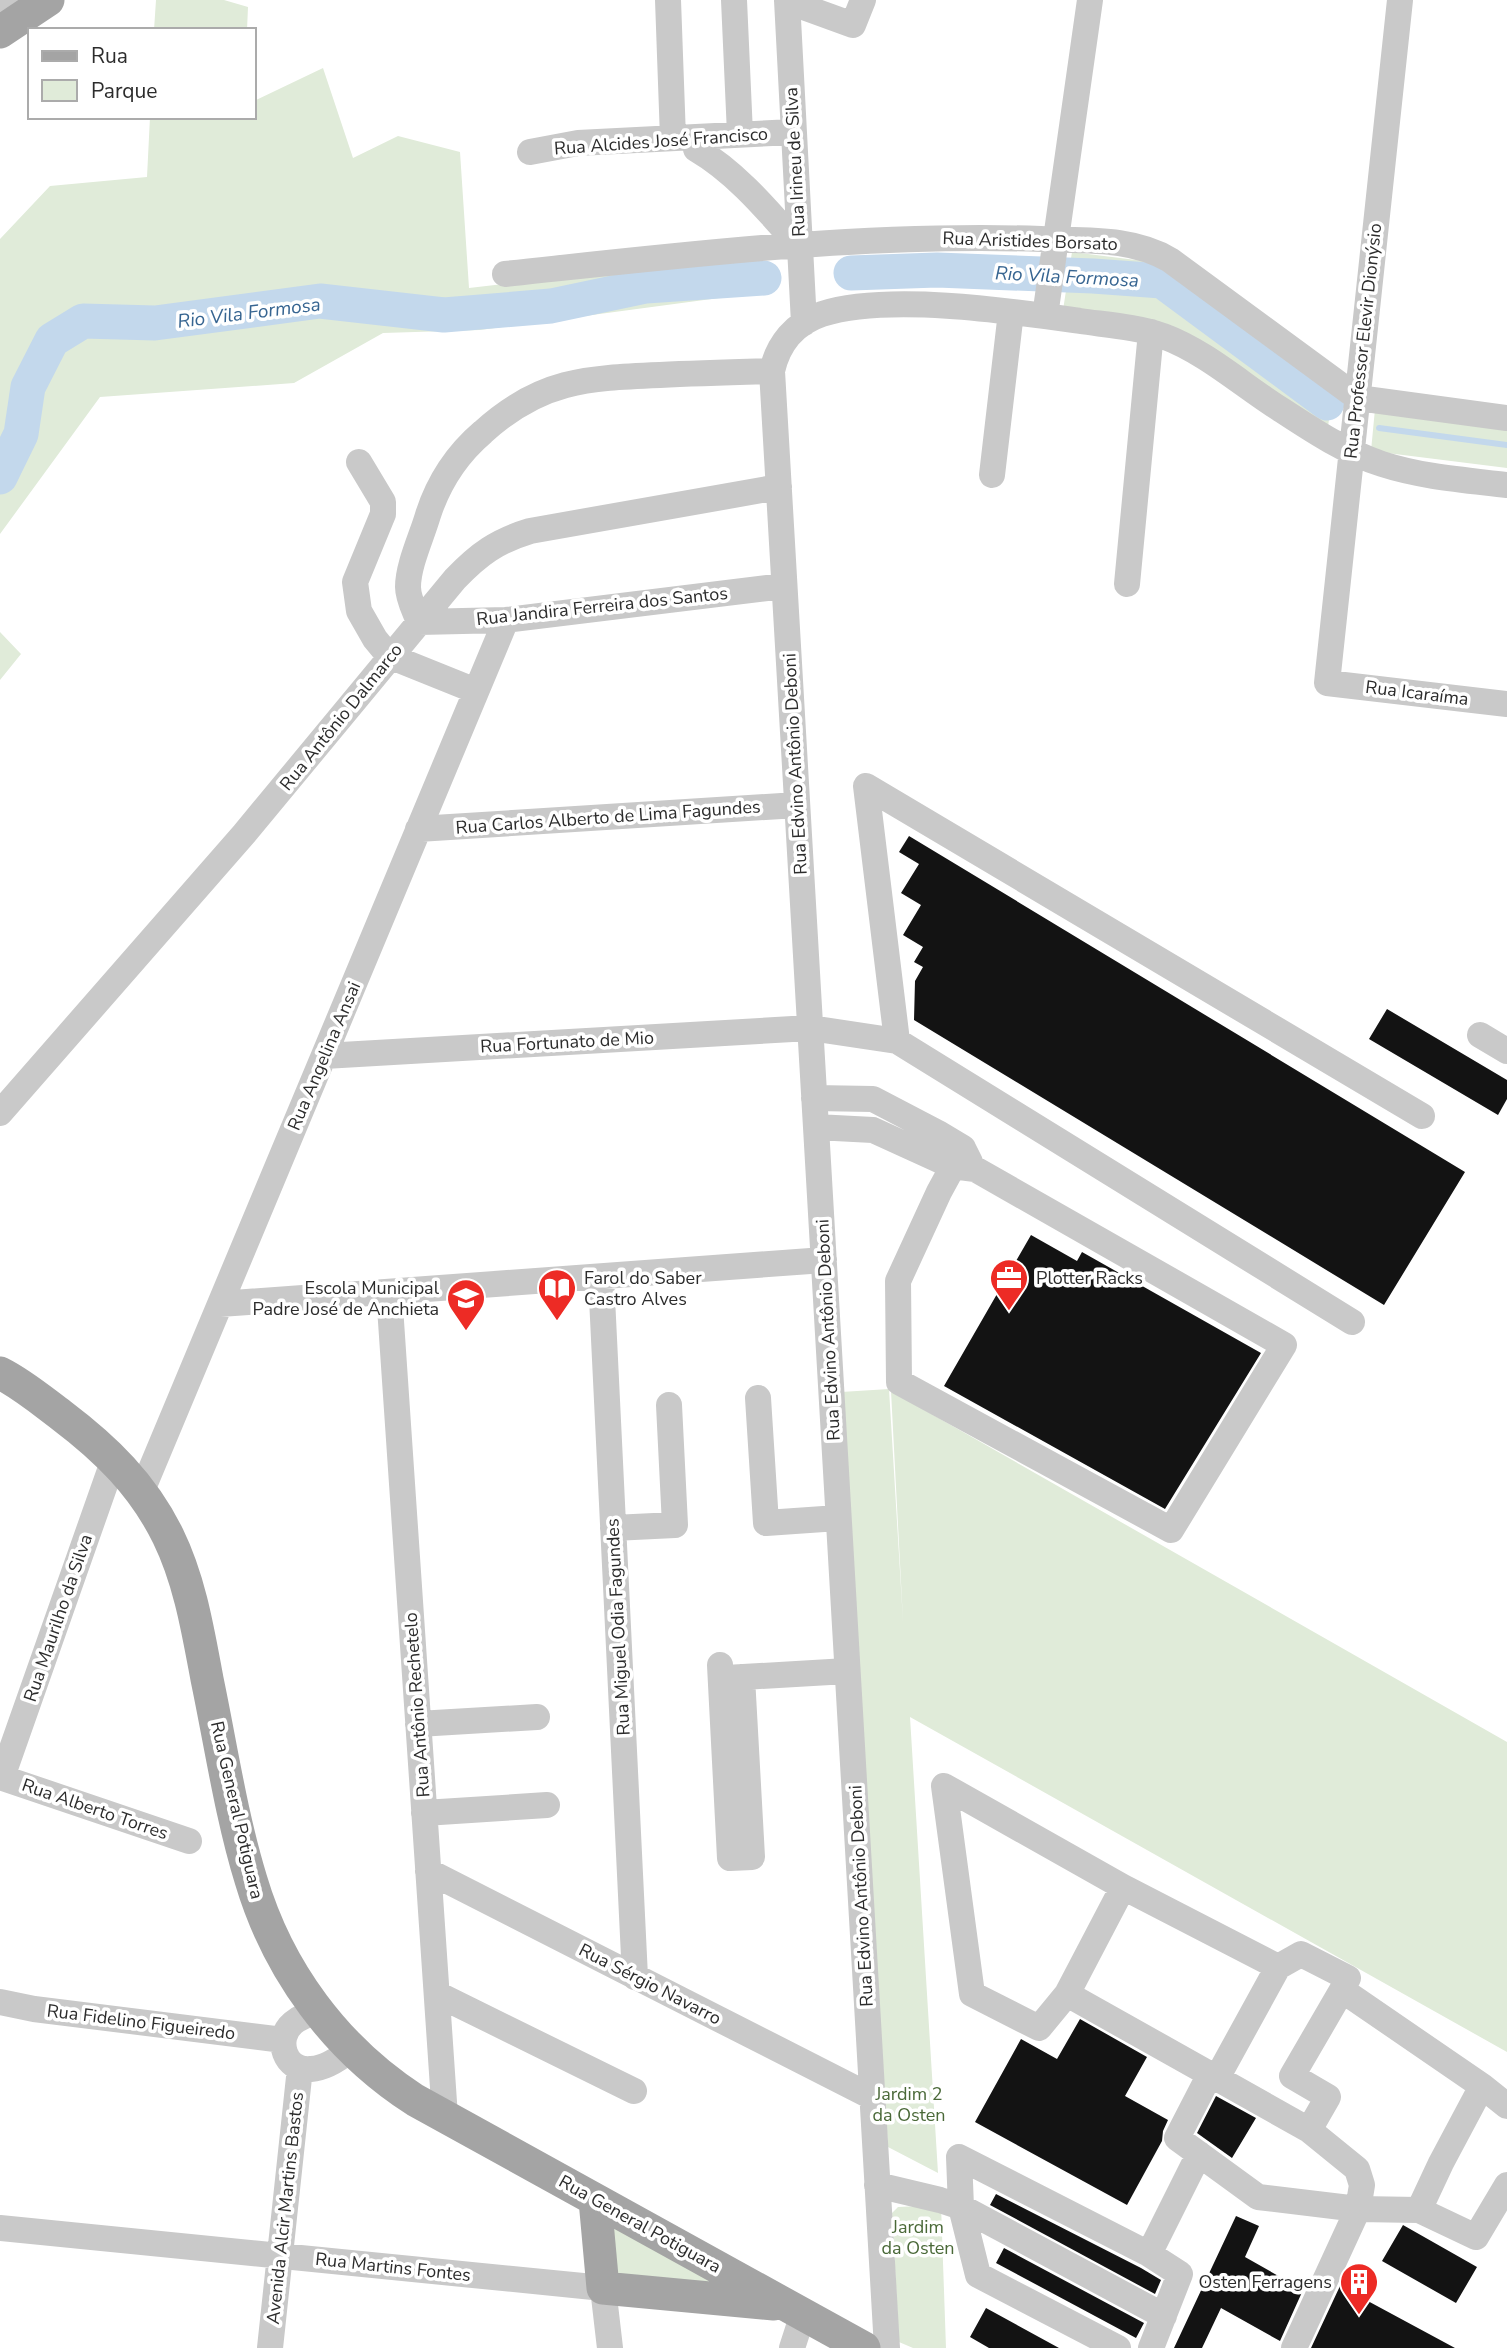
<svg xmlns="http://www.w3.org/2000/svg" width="1507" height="2348" font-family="'Nunito Sans',sans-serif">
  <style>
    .green { fill: #e0ebd9 }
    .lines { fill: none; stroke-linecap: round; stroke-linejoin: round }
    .stream { stroke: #c3d8ec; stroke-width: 6 }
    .river { stroke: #c3d8ec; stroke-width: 35 }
    .building { fill: #131313 }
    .minor { stroke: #c9c9c9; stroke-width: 26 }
    .major { stroke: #a4a4a4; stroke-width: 33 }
    .labels { text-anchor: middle; stroke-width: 7; stroke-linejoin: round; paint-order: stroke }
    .street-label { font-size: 18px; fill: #2c2c2c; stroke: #fff }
    .poi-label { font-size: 18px; fill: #2c2c2c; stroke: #fff; text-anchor: start }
    .park-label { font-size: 18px; fill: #4a6938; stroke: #fff }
    .water-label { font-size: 19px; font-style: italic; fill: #376591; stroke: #fff }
  </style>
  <rect width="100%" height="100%" fill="#fff"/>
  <path class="green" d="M156 0H224L248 7 247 30H154Z
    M323 68 353 158 398 136 460 152 469 288 737 257 734 296 480 330 383 333 294 383 100 397 0 534V239L50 186 147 177 150 117H254V101Z
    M1072 252 1152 262 1333 388 1328 427 1171 327 1063 310Z
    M1375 409 1507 428V468L1371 451Z
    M0 632 21 654 0 680Z
    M889 1389 903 1621 891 1391 1507 1742V2052L910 1717 938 2173 888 2147 841 1392Z
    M941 2205 946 2348H913L899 2342 892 2213 898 2207Z
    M612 2224 717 2284 616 2275Z"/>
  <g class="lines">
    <path class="stream" d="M1379 428 1507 445"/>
    <path class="river" d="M851 273 937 270 1093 276 1162 281 1327 403
      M0 477 21 434 28 387 52 340 83 321 155 323 320 301 444 315 551 306 646 286 764 278"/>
  </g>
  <path class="building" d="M909 836 1465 1172 1384 1305 914 1020 915 981 923 967 914 962 923 947 903 935 921 905 901 893 919 864 899 852Z
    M1387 1009 1507 1080V1099L1498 1115 1369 1039Z
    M1031 1235 1077 1261 1082 1252 1261 1353 1165 1509 944 1386Z
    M1080 2019 1147 2057 1125 2096 1168 2120 1163 2131 1162 2141 1127 2205 975 2122 1021 2039 1057 2059Z
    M1216 2096 1256 2118 1232 2158 1197 2133Z
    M996 2194 1141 2268 1161 2280 1155 2294 990 2205Z
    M1236 2216 1259 2226 1245 2257 1303 2290 1280 2341 1221 2308 1202 2348H1174Z
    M1403 2225 1477 2267 1456 2303 1382 2261Z
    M1004 2248 1144 2323 1136 2338 996 2263Z
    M1340 2286 1455 2348H1311Z
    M986 2308 1059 2348H989L970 2337Z"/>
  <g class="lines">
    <path class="minor" d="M6 0 12 24
      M668 0 673 138
      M734 0 740 134
      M787 0 804 323
      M1400 0 1327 683 1507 704
      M787 1 853 25 863 0
      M696 149C737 173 768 211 799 246
      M530 152 578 143 793 132
      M505 274C683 255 862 233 1041 239 1084 241 1132 237 1170 260L1358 398 1507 418
      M1045 316 1090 0
      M359 462 383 502V514L355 582 359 611 375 639 389 656 476 691
      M992 475 1011 312
      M1127 584 1151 332
      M419 622C415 611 408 599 408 587 408 565 422 536 428 515 439 481 456 455 483 432 540 380 586 378 660 375 697 373 735 372 772 371
      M419 622 506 620 784 586
      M418 829 797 805
      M1480 1035 1507 1051
      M897 1041 1352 1322
      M324 1056 810 1028 897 1041 866 786 1422 1116
      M814 1098 873 1099 938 1133 963 1148 970 1162
      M0 1113 244 834 455 579C479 554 497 541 530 531L779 487
      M816 1127 873 1130 952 1166 975 1169 1284 1345 1171 1530 899 1382 898 1281 939 1192 963 1148
      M601 1277 635 1977
      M389 1292 445 2117
      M220 1304 824 1260
      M758 1398 766 1523 838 1518
      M141 1493 506 620
      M613 1528 675 1525 669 1405
      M720 1665 730 1858 752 1857 742 1677
      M726 1678 847 1671
      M418 1724 537 1717
      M0 1777 189 1841
      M2 1777 114 1459
      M944 1786 1123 1887 1278 1967 1301 1954 1348 1978 1342 1990 1482 2086 1507 2106
      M944 1786 972 1994 1039 2028 1067 1994 1123 1887
      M424 1813 547 1805
      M428 1871 872 2097
      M437 1994 634 2091
      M1067 1994 1309 2130
      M0 2002 34 2009 283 2040
      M318 2011C309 2014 300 2017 293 2023 274 2039 285 2072 311 2069 326 2068 339 2059 350 2050
      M1210 2074 1177 2138 1258 2197 1358 2209 1419 2210 1476 2237 1507 2185
      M1217 2078 1278 1967
      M877 2185 940 2200 961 2207 1164 2316
      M1419 2210 1441 2163 1482 2086
      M0 2228 603 2288 610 2348
      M1149 2254 1199 2154
      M270 2348 300 2068
      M792 2348 803 2314
      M887 2348 772 371C778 344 795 323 822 314 888 293 1010 311 1080 321 1108 325 1137 327 1163 336 1206 352 1242 385 1280 409 1312 430 1345 452 1382 464 1422 477 1465 480 1507 485
      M1118 2348 978 2275 961 2207 959 2157 1149 2254 1180 2274 1151 2348
      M1294 2348 1358 2209 1362 2185 1357 2169 1309 2130 1328 2097 1292 2076 1342 1990"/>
    <path class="major" d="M0 32 48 0
      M0 1373C22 1384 41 1400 61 1415 106 1449 143 1485 168 1536 190 1581 198 1631 207 1679 221 1746 231 1815 251 1880 278 1971 336 2049 415 2100L864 2348
      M595 2200 603 2288 774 2304"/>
  </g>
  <defs>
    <symbol id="office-pin" viewBox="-11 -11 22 30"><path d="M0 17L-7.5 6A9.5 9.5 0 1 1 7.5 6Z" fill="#ed2b25" stroke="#fff"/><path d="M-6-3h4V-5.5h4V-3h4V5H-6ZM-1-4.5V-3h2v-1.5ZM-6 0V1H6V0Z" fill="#fff"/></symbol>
    <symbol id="library-pin" viewBox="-11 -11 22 30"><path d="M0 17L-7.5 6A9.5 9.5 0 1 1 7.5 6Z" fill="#ed2b25" stroke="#fff"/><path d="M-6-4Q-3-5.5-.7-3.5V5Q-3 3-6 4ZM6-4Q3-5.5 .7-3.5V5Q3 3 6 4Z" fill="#fff"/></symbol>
    <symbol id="school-pin" viewBox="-11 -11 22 30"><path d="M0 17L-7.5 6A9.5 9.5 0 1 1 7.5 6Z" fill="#ed2b25" stroke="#fff"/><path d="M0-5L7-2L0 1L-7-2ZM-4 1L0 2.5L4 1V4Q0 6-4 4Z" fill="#fff"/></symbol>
    <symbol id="building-pin" viewBox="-11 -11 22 30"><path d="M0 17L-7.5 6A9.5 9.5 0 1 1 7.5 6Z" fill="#ed2b25" stroke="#fff"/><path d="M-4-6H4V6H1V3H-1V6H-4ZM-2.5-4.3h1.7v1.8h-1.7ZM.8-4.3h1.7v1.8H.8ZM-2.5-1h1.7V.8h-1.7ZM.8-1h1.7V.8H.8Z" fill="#fff"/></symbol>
  </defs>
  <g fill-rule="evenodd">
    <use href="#office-pin" x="987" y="1256" width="44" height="60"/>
    <use href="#library-pin" x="535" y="1266" width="44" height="60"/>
    <use href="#school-pin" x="444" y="1276" width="44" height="60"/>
    <use href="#building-pin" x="1337" y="2260" width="44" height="60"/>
  </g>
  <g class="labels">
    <g class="street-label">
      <text transform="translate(661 141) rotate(-4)" y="6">Rua Alcides José Francisco</text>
      <text transform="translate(795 162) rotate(-93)" y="6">Rua Irineu de Silva</text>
      <text transform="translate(1030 241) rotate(2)" y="6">Rua Aristides Borsato</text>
      <text transform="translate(1363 341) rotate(-84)" y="6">Rua Professor Elevir Dionýsio</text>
      <text transform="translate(602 606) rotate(-6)" y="6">Rua Jandira Ferreira dos Santos</text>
      <text transform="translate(1417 693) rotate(7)" y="6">Rua Icaraíma</text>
      <text transform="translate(341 717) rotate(-51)" y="6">Rua Antônio Dalmarco</text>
      <text transform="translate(795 764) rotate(-93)" y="6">Rua Edvino Antônio Deboni</text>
      <text transform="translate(608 817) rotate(-4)" y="6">Rua Carlos Alberto de Lima Fagundes</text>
      <text transform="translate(567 1042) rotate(-3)" y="6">Rua Fortunato de Mio</text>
      <text transform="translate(324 1056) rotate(-67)" y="6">Rua Angelina Ansai</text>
      <text transform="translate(828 1330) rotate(-93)" y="6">Rua Edvino Antônio Deboni</text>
      <text transform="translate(58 1618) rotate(-71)" y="6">Rua Maurilho da Silva</text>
      <text transform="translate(618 1627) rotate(-93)" y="6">Rua Miguel Odia Fagundes</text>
      <text transform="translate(417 1705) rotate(-94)" y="6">Rua Antônio Rechetelo</text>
      <text transform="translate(95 1809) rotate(19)" y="6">Rua Alberto Torres</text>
      <text transform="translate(237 1810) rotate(77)" y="6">Rua General Potiguara</text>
      <text transform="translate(861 1896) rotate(-93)" y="6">Rua Edvino Antônio Deboni</text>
      <text transform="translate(650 1984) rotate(27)" y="6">Rua Sérgio Navarro</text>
      <text transform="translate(141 2022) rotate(7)" y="6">Rua Fidelino Figueiredo</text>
      <text transform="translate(285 2208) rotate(-84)" y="6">Avenida Alcir Martins Bastos</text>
      <text transform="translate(640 2224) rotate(29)" y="6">Rua General Potiguara</text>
      <text transform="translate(393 2267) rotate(6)" y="6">Rua Martins Fontes</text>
    </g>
    <g class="poi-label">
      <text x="584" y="1284">Farol do Saber<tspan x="584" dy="21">Castro Alves</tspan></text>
      <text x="1036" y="1284">Plotter Racks</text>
      <text x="439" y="1294" text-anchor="end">Escola Municipal<tspan x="439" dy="21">Padre José de Anchieta</tspan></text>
      <text x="1332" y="2288" text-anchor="end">Osten Ferragens</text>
    </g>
    <g class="park-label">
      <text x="909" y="2100">Jardim 2<tspan x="909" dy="21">da Osten</tspan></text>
      <text x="918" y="2233">Jardim<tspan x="918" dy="21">da Osten</tspan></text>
    </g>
    <g class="water-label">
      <text transform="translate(1067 276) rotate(3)" y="7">Rio Vila Formosa</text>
      <text transform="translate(249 312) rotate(-7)" y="7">Rio Vila Formosa</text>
    </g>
  </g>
  <rect x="28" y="28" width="228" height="91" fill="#ffffff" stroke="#ababab" stroke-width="2"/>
  <rect x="42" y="51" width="35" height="10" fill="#a4a4a4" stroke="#ababab" stroke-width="2"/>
  <text x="91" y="63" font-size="21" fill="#2c2c2c">Rua</text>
  <rect x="42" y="80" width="35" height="21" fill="#e0ebd9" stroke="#ababab" stroke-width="2"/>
  <text x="91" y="98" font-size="21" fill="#2c2c2c">Parque</text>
</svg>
